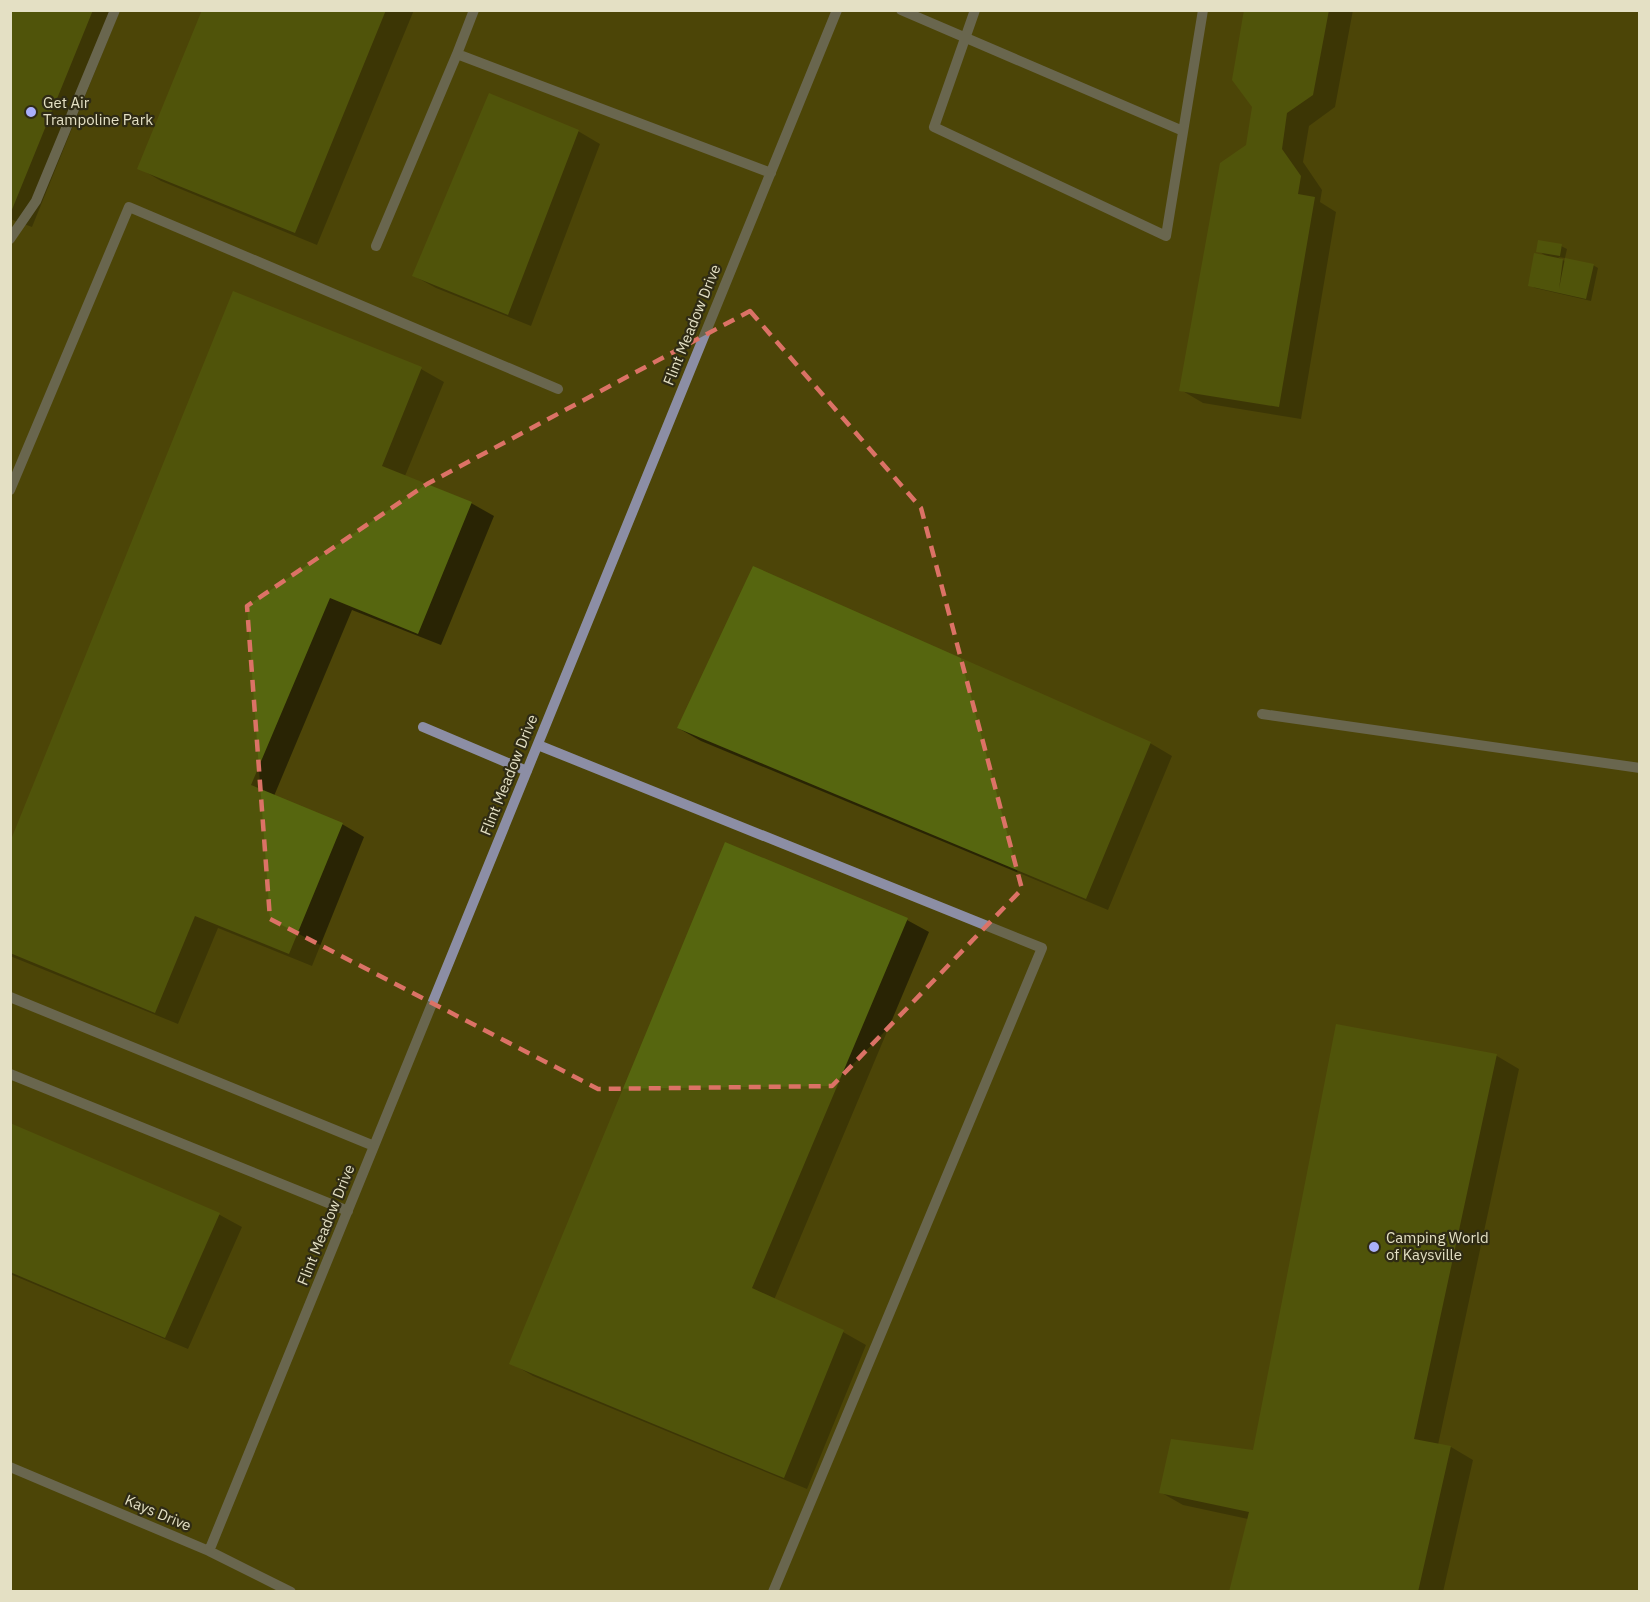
<svg xmlns="http://www.w3.org/2000/svg" width="1650" height="1602" font-family="'IBM Plex Sans',sans-serif">
  <style>
    .shadow { fill: #0007 }
    .building { fill: #56660f }
    .lines { fill: none; stroke-linecap: round; stroke-linejoin: round }
    .minor { stroke: #8c8ea5; stroke-width: 10 }
    .marked { fill: none; stroke: #dc7266; stroke-width: 4.5; stroke-dasharray: 12 8; stroke-linejoin: round }
    .poi-dot { fill: #aab0fb; stroke: #2f2b14; stroke-width: 2 }
    .labels { text-anchor: middle; stroke-width: 4.5; stroke-linejoin: round; paint-order: stroke }
    .poi-label { font-size: 15px; fill: #e4e0c4; stroke: #2f2b14; text-anchor: start }
    .street-label { font-size: 15px; fill: #e4e0c4; stroke: #2f2b14 }
  </style>
  <rect width="100%" height="100%" fill="#4d4508"/>
  <path class="shadow" d="M10 10H120L32 227 10 219Z
    M204 10H414L317 245 161 181 139 168Z
    M1246 10H1353L1335 107 1309 126 1303 162 1322 190 1320 202 1336 212 1301 419 1203 403 1181 390 1247 146 1253 107Z
    M578 131 600 144 531 326 436 288 414 276Z
    M1561 246 1567 249 1565 258 1558 257 1566 262 1593 265 1598 268 1591 301 1535 288 1530 285 1548 257 1538 251Z
    M234 293 421 369 444 382 405 476 471 503 494 516 441 645 352 610 274 796 342 824 364 837 312 966 218 928 178 1024 10 956V847Z
    M678 728 1150 743 1172 756 1108 910 701 741Z
    M907 920 929 932 774 1300 843 1332 866 1345 807 1489 533 1376 511 1363Z
    M1337 1026 1497 1056 1519 1069 1438 1445 1451 1447 1473 1460 1443 1592H1230L1248 1519 1183 1505 1160 1492 1254 1452Z
    M10 1124 220 1215 242 1227 188 1349 10 1274Z"/>
  <path class="building" d="M10 10H93L11 212H10Z
    M202 10H386L295 233 137 169Z
    M1244 10H1329L1313 95 1287 113 1282 149 1301 176 1298 194 1315 197 1279 407 1179 391 1220 163 1246 145 1252 107 1232 80Z
    M489 93 579 130 508 315 412 276Z
    M1538 240 1562 244 1560 256 1536 252Z
    M1534 253 1563 259 1559 289 1565 258 1594 264 1586 299 1528 286Z
    M233 291 422 367 382 466 472 502 418 634 330 598 251 785 343 823 289 954 195 916 155 1013 10 953V842Z
    M753 566 1151 742 1086 899 677 728Z
    M725 842 908 918 752 1288 844 1330 784 1478 509 1364Z
    M1336 1024 1497 1054 1414 1439 1451 1446 1418 1592H1229L1249 1512 1159 1493 1171 1439 1253 1450Z
    M10 1123 220 1213 165 1338 10 1272Z"/>
  <g class="lines">
    <path class="minor" d="M901 10 1183 131
      M975 10 934 127 1166 236 1203 10
      M457 54 474 10
      M10 239 36 201 115 10
      M376 246 457 54 771 173
      M10 490 129 207 558 389
      M1262 714 1640 768
      M423 727 527 771
      M538 745 1042 948 773 1592
      M10 997 374 1146
      M10 1074 348 1211
      M10 1467 209 1551 291 1592
      M209 1551 837 10"/>
  </g>
  <path d="M0 0H1650V1602H0ZM750 311 921 508 1022 889 832 1086 598 1089 270 919 247 606 427 484Z" fill="#4d4508" fill-opacity=".55" fill-rule="evenodd"/>
  <path class="marked" d="M750 311 921 508 1022 889 832 1086 598 1089 270 919 247 606 427 484Z"/>
  <g class="poi-dot">
    <circle cx="31" cy="112" r="6"/>
    <circle cx="1374" cy="1247" r="6"/>
  </g>
  <g class="labels">
    <g class="poi-label">
      <text x="43" y="108">Get Air<tspan x="43" dy="17">Trampoline Park</tspan></text>
      <text x="1386" y="1243">Camping World<tspan x="1386" dy="17">of Kaysville</tspan></text>
    </g>
    <g class="street-label">
      <text transform="translate(692 325) rotate(-68)" y="5">Flint Meadow Drive</text>
      <text transform="translate(509 775) rotate(-68)" y="5">Flint Meadow Drive</text>
      <text transform="translate(326 1225) rotate(-68)" y="5">Flint Meadow Drive</text>
      <text transform="translate(158 1513) rotate(23)" y="5">Kays Drive</text>
    </g>
  </g>
  <rect width="1650" height="1602" fill="none" stroke="#e4e0c4" stroke-width="24"/>
</svg>
